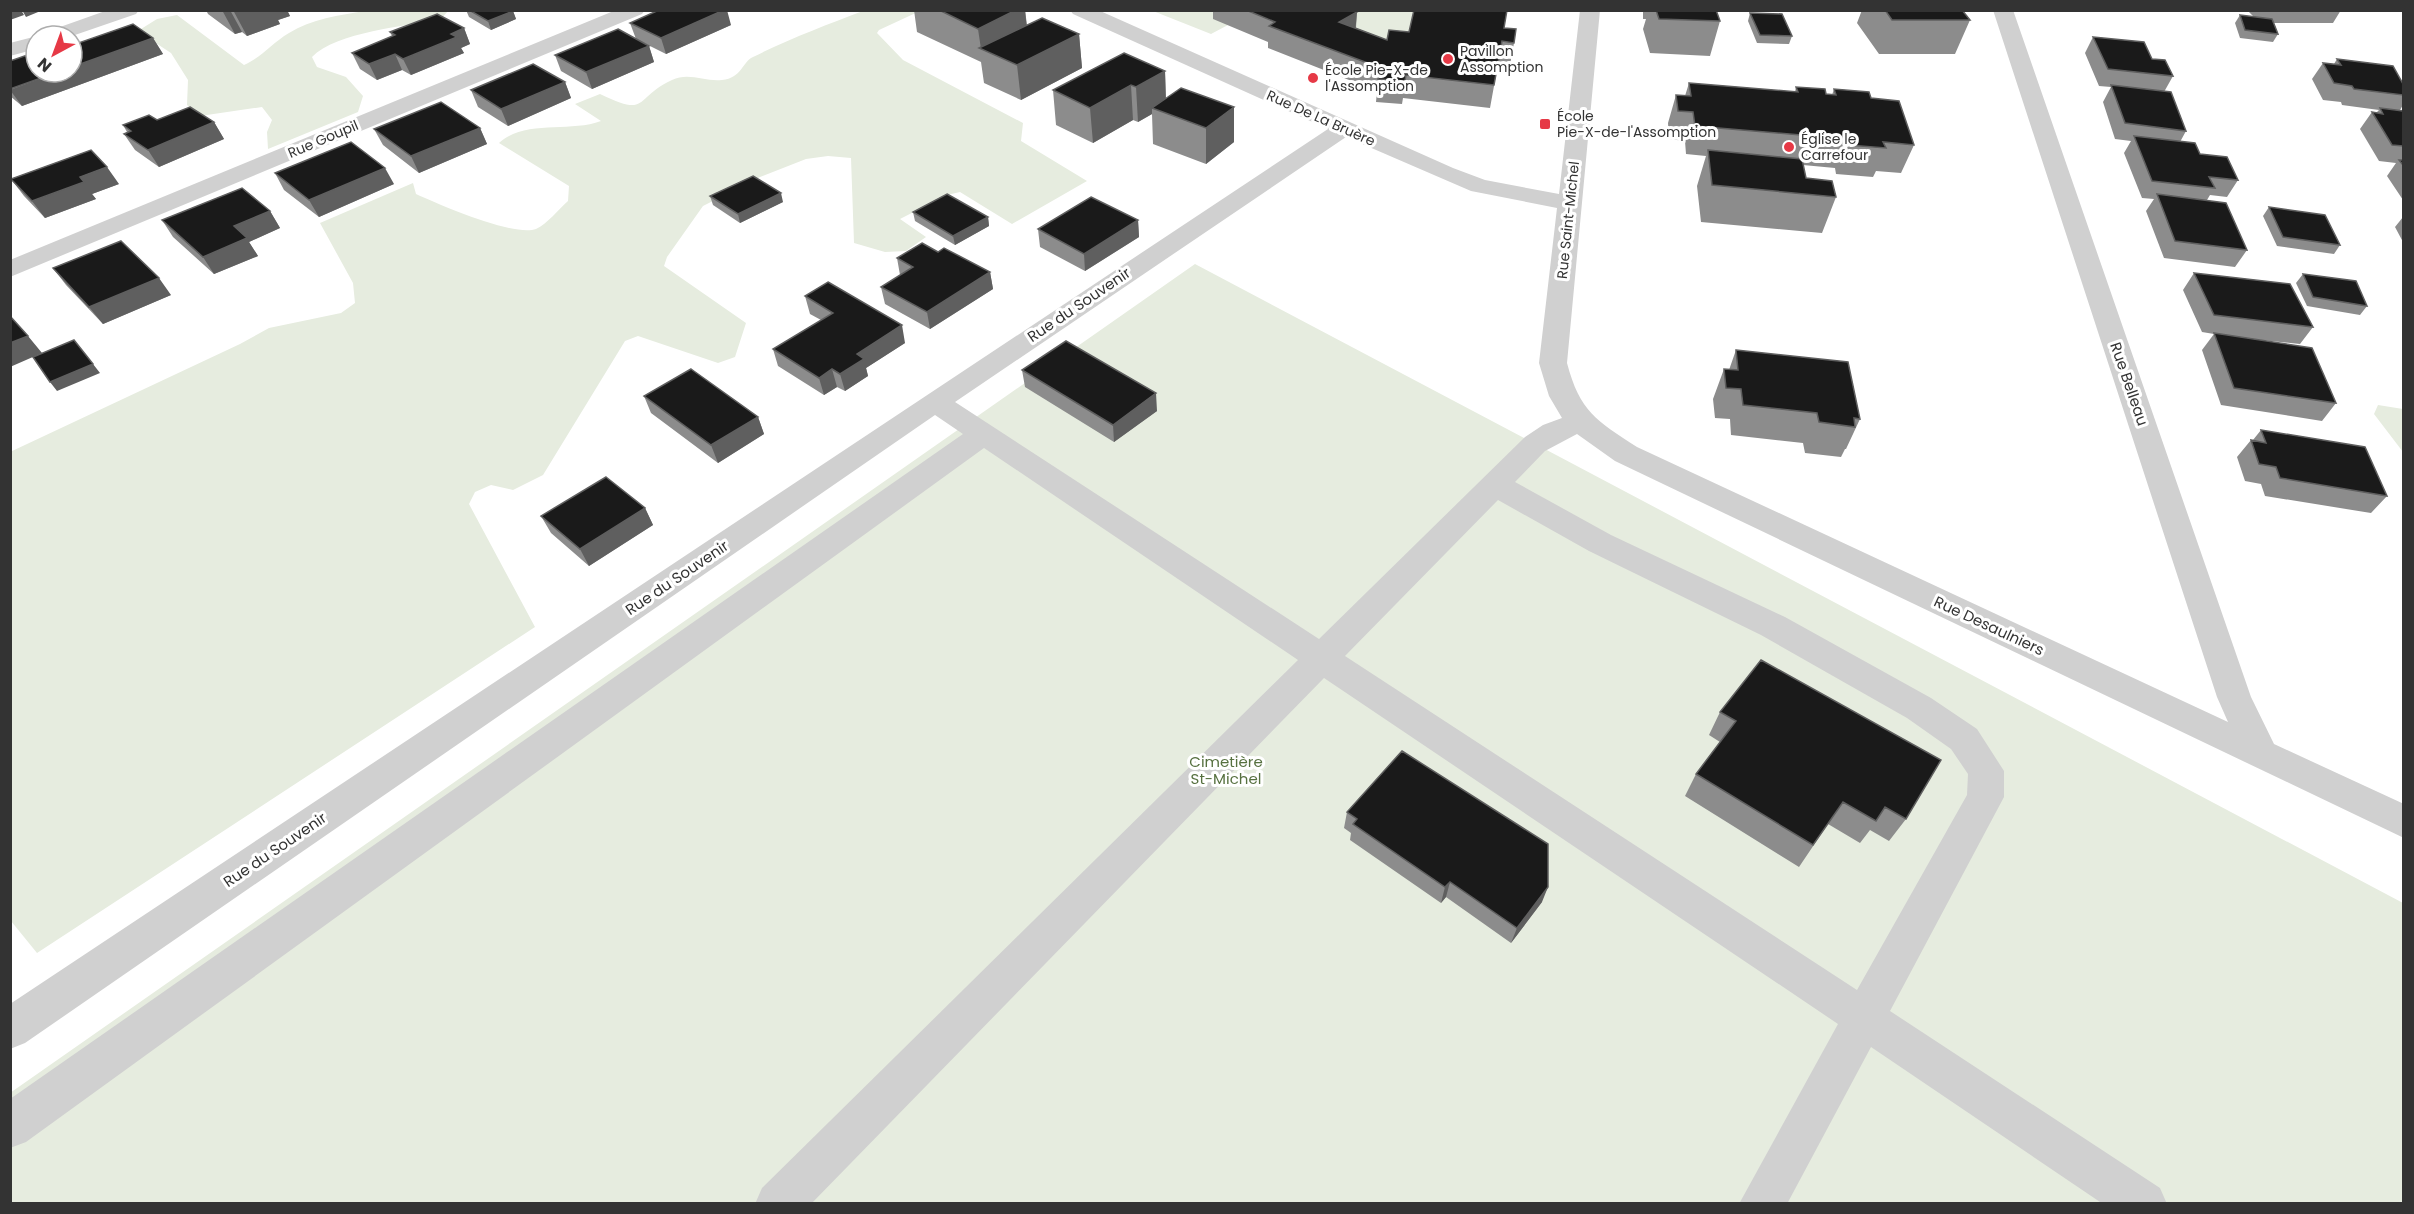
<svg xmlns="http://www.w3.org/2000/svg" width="2414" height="1214" font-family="Poppins,sans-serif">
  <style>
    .green { fill: #e6ecdf }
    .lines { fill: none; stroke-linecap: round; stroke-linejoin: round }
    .minor { fill: #d0d0d0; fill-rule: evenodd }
    .wall { fill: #8c8c8c }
    .shaded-wall { fill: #5f5f5f }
    .building { fill: #1a1a1a; stroke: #5f5f5f; stroke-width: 1.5 }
    .poi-dot { fill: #e63946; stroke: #fff; stroke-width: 2 }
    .labels { text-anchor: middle; stroke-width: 6; stroke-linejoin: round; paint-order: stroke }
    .far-poi-label { font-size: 14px; fill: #333; stroke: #fff; text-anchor: start }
    .far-street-label { font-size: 14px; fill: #333; stroke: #fff }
    .street-label { font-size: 15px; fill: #333; stroke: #fff }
    .park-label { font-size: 15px; fill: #56703f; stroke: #fff }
  </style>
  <rect width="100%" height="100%" fill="#fff"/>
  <path class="green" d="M365 11H448L441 19C407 26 336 32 312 57L317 67 346 77 363 96 358 112 268 149 267 132 272 120 262 107 200 116 187 105 188 80 171 53 142 34 141 29 157 19 177 15 244 65C262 57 272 43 289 33 311 19 340 15 365 11Z
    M863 11H920L879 30 877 33 903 60 1023 123 1021 141 1087 181 1012 224 960 192 947 195 900 219 926 237 906 251 885 252 854 243 851 158 828 156 806 159 760 177 703 206 667 257 664 266 746 323 735 357 718 363 638 336 625 341 543 475 513 490 491 485 475 492 469 504 535 627 37 953 11 921 10 452 240 344 269 328 341 313 355 303 353 283 320 223 413 183 416 194C440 205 514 237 536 229 547 224 559 209 568 201L569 186 499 143C526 119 569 133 601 121L575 104 600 94C650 118 633 98 672 80 689 72 705 82 722 80 742 78 742 62 753 57 789 39 826 25 863 11Z
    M1153 11H1230L1228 25 1211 34Z
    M1294 11H1418L1406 55Z
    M1195 264 2403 903V1203L11 1204 10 1093Z
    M2378 405 2403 409V452L2374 414Z"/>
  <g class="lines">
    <path class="minor" d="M108 10H139L136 14 72 36H43L46 32Z
      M616 10H645L642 14 10 277V260Z
      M1070 10H1098L1453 168 1485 180 1559 194 1580 10H1600L1567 363C1580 412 1596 420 1637 447L2228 722 2217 697 1993 10H2013L2251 697 2274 744 2404 804V838L1615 461 1577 434 1545 451 1515 482 1611 535 1785 617 1931 698 1977 729 2004 771V797L1890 1011 2160 1188 2167 1204H2103L1871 1047 1787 1204H1739L1838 1024 1324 678 811 1204H755L762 1188 1298 660 984 448 26 1142 10 1148V1099L963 434 935 415 25 1043 10 1049V1004L1328 129 1073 14ZM1346 137 1471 191 1557 208 1539 363 1549 396 1562 418 1543 425 1525 437 1319 639 955 402ZM1498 500 1589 551 1761 635 1907 718 1951 749 1968 774 1967 795 1857 990 1345 656Z
      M37 36 36 49 10 56V43Z"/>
  </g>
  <path class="wall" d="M206 10H287L290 16 278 20 280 24 247 36 242 32 235 34 208 14Z
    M466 10H512L513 11 516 19 491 30 469 17Z
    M914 10H1025L1027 25 1079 34 1082 68 1021 100 984 83 981 62 917 32Z
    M1213 10H1354L1357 12 1356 28 1387 40 1409 32 1504 28 1514 43 1510 65 1498 64 1490 108 1403 98 1402 104 1376 102 1377 91 1268 48V42L1213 19Z
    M1643 10H1716L1720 21 1710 56 1650 53 1643 29 1646 19H1643Z
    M1862 10H1962L1970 20 1955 54H1879L1857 23Z
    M2247 10H2341L2333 23H2274L2278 34 2273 42 2240 38 2235 23 2240 15 2254 17Z
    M1750 13 1792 36 1789 44 1757 43 1748 21Z
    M630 23 731 25 666 54 636 39Z
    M464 28 470 44 461 48 464 53 411 75 402 70 377 80 360 69 352 53 392 36 390 32Z
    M2093 37 2152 59 2173 76 2164 92 2186 131 2180 142 2200 154 2238 180 2227 197 2210 195 2207 200 2247 250 2235 267 2164 258 2146 211 2154 199 2142 198 2124 153 2131 141 2115 139 2103 102 2111 87 2099 86 2085 53Z
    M153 38 163 54 22 106 10 96V61L73 45Z
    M649 46 654 62 592 89 561 71 555 55Z
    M2337 59 2403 84V105L2400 110 2403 111V200L2387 176 2396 163 2379 161 2360 129 2372 112 2376 113 2379 110 2342 105 2341 102 2323 100 2312 79 2323 63 2334 64Z
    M1165 71 1166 99 1234 142 1206 164 1153 144 1152 114 1138 122 1133 120 1093 143 1056 125 1053 90Z
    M565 82 571 98 508 126 478 107 471 90Z
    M1689 83 1795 92 1796 87 1826 94 1832 95 1834 89 1871 98 1914 145 1901 173 1876 171 1873 177 1836 174 1835 168 1803 165 1806 178 1836 197 1822 233 1701 222 1697 186 1706 156 1686 154 1685 141 1669 139 1668 123 1676 95 1685 96Z
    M157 120 214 122 224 139 159 167 135 150 124 134 127 132 123 125Z
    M480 128 487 144 419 173 383 145 374 129Z
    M275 173 394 184 319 217 284 190Z
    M11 179 119 184 92 194 96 199 45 218 24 196Z
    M710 196 783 202 740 223 713 205Z
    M2269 207 2340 245 2334 254 2277 246 2263 216Z
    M270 211 280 228 249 242 258 256 214 274 173 237 162 220Z
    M913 212 988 217 989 226 955 245 915 221Z
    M2403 217V242L2395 227Z
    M1138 220 1139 237 1085 271 1040 247 1038 229Z
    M938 252 990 272 993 289 930 329 885 304 881 287 900 275 897 258Z
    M53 268 171 295 103 324 66 285Z
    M2194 273 2313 327 2300 344 2251 339 2336 403 2322 421 2221 405 2202 350 2214 334 2202 332 2183 290Z
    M2303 274 2367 306 2360 315 2307 306 2296 283Z
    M805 296 905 343 866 368 868 376 845 391 837 387 824 395 778 366 773 349 821 320 810 314Z
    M1736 350 1860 419 1846 449H1845L1841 457 1805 453 1803 443 1731 435 1730 419 1715 418 1713 399 1724 369 1729 370Z
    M1022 370 1157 411 1114 442 1025 387Z
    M644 396 758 417 764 434 718 463 651 413Z
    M2261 430 2387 496 2371 513 2265 496 2261 484 2245 481 2237 457 2251 440H2253Z
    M645 508 653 525 589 566 551 533 541 516Z
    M1720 712 1906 819 1889 841 1870 830 1860 843 1828 824 1799 867 1685 796 1696 774 1720 742 1709 735Z
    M1347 812 1542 902 1511 943 1446 897 1441 903 1350 840 1351 833 1344 828Z"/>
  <path class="shaded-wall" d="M10 10H21L24 15 10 20Z
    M22 10H43L26 17Z
    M222 10H230L242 32 235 34Z
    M233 10H287L290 16 278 20 280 24 247 36Z
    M724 10H727L731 25 666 54 661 38Z
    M1016 10H1025L1028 40 981 49 978 29Z
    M513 11 516 19 491 30 488 21Z
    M1357 12 1355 34 1339 22Z
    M464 28 470 44 461 48 464 53 411 75 403 59 451 34Z
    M1079 34 1082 68 1021 100 1017 65Z
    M153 38 163 54 22 106 10 90 58 72H72V67Z
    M649 46 654 62 592 89 586 72Z
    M395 54 402 70 377 80 369 64Z
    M1165 71 1166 106 1152 108V114L1138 122 1136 87Z
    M565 82 571 98 508 126 501 109Z
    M1131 85 1133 120 1093 143 1090 108Z
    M1234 107V142L1206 164V128Z
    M214 122 224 139 159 167 148 150Z
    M480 128 487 144 419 173 411 156Z
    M107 167 119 184 92 194 96 199 45 218 32 201 80 177Z
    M385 168 394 184 319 217 309 200Z
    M781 193 783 202 740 223 738 214Z
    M270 211 280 228 249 242 258 256 214 274 203 257 234 226Z
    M988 217 989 226 955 245 953 236Z
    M1138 220 1139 237 1085 271 1084 254Z
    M990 272 993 289 930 329 927 312Z
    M159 278 171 295 103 324 89 307Z
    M902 325 905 343 866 368 868 376 845 391 840 374 857 354Z
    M28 336 42 353 10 367V343Z
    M93 364 100 373 57 391 50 382Z
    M832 369 837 387 824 395 819 378Z
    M1156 393 1157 411 1114 442 1113 425Z
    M758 417 764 434 718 463 711 445Z
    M645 508 653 525 589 566 580 549Z
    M1450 882 1446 897 1441 903 1445 887Z
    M1548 887 1542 902 1511 943 1517 928Z"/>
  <path class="building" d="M469 10H512L513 11 488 21Z
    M659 10H724L661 38 630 23Z
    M939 10H1016L978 29Z
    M1246 10H1354L1357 12 1339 22 1387 40 1389 30 1409 32 1414 10H1507L1504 28 1516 29 1514 43 1502 41 1494 85 1406 75 1405 81 1378 79 1381 68 1269 26 1275 22Z
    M1656 10H1716L1720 21 1659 19Z
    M1885 10H1962L1970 20H1892Z
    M1750 13 1782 14 1792 36 1760 35Z
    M437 14 464 28 451 34 457 37 403 59 395 54 369 64 352 53 395 35 390 32Z
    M2240 15 2272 19 2278 34 2245 30Z
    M1042 18 1079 34 1017 65 979 48Z
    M133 24 153 38 72 67V44L73 45Z
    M618 29 649 46 586 72 555 55Z
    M2093 37 2144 42 2152 59 2165 60 2173 76 2108 69Z
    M36 52V72H58L10 89V61Z
    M1124 53 1165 71 1136 87 1131 85 1090 108 1053 90Z
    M2337 59 2393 66 2403 84V95L2354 89 2352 86 2334 83 2323 63 2341 65Z
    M533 64 565 82 501 109 471 90Z
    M1689 83 1798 92 1796 87 1825 89 1826 94 1836 95 1834 89 1869 92 1871 98 1899 101 1914 145 1883 142 1886 148 1848 145 1847 139 1695 126 1693 112 1678 111 1676 95 1691 96Z
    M2111 85 2171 92 2186 131 2125 123Z
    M1181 88 1234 107 1206 128 1152 108Z
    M441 102 480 128 411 156 374 129Z
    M190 107 214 122 148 150 124 134 131 131 123 125 149 115 157 120Z
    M2380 108 2403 111V146L2392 145 2372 112 2383 114Z
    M2134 136 2195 143 2200 154 2227 157 2238 180 2209 177 2215 188 2152 181Z
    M351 142 385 168 309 200 275 173Z
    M91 150 107 167 80 177 84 182 32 201 11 179Z
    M1708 150 1802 159 1806 178 1832 181 1836 197 1712 185Z
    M2399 160H2403V165Z
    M753 176 781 193 738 214 710 196Z
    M242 188 270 211 234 226 247 238 203 257 162 220Z
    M947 194 988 217 953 236 913 212Z
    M2157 194 2226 203 2247 250 2175 241Z
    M1091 197 1138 220 1084 254 1038 229Z
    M2269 207 2325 215 2340 245 2283 237Z
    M121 241 159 278 89 307 53 268Z
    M922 243 938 252 944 248 990 272 927 312 881 287 913 267 897 258Z
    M2194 273 2290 284 2313 327 2214 315Z
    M2303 274 2356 281 2367 306 2313 297Z
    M828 282 902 325 857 354 864 359 840 374 832 369 819 378 773 349 833 313 805 296Z
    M10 316 28 336 10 343Z
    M2214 333 2312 348 2336 403 2234 388Z
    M74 340 93 364 50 382 33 357Z
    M1066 341 1156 393 1113 425 1022 370Z
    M1736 350 1848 362 1860 419 1854 418 1855 427 1819 422 1817 413 1743 405 1741 389 1726 388 1724 369 1738 370Z
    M691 369 758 417 711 445 644 396Z
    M2261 430 2365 447 2387 496 2280 478 2276 467 2259 464 2251 440 2266 443Z
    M606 477 645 508 580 549 541 516Z
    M1761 660 1941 760 1906 819 1885 807 1876 821 1843 802 1813 845 1696 774 1736 721 1720 712Z
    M1402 751 1548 844V887L1517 928 1450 882 1445 887 1353 824 1357 819 1347 812Z"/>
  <g class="poi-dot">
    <circle cx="1448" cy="59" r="6"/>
    <circle cx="1313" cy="78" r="6"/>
    <rect x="1539" y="118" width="12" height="12" rx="3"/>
    <circle cx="1789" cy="147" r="6"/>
  </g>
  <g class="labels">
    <g class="far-poi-label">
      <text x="1460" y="56">Pavillon<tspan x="1460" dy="16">Assomption</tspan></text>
      <text x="1325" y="75">École Pie-X-de<tspan x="1325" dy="16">l'Assomption</tspan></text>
      <text x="1557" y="121">École<tspan x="1557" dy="16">Pie-X-de-l'Assomption</tspan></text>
      <text x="1801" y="144">Église le<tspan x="1801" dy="16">Carrefour</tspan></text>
    </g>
    <g class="far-street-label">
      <text transform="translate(1321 118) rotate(24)" y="5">Rue De La Bruère</text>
      <text transform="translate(323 139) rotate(-23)" y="5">Rue Goupil</text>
      <text transform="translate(1568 220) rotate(-84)" y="5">Rue Saint-Michel</text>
    </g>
    <g class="street-label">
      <text transform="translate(1079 305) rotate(-34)" y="5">Rue du Souvenir</text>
      <text transform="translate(2129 384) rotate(71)" y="5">Rue Belleau</text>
      <text transform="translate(677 578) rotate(-34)" y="5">Rue du Souvenir</text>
      <text transform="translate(1989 626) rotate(25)" y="5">Rue Desaulniers</text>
      <text transform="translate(275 850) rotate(-34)" y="5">Rue du Souvenir</text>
    </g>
    <g class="park-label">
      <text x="1226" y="767">Cimetière<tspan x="1226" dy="17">St-Michel</tspan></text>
    </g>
  </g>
  <rect width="2414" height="1214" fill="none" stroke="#333333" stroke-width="24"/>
  <g transform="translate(54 54) rotate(221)"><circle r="28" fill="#ffffff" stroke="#adadad" stroke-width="1.5"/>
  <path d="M0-4.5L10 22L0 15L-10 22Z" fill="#e63946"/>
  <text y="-9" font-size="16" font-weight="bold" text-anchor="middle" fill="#333333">N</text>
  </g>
</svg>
